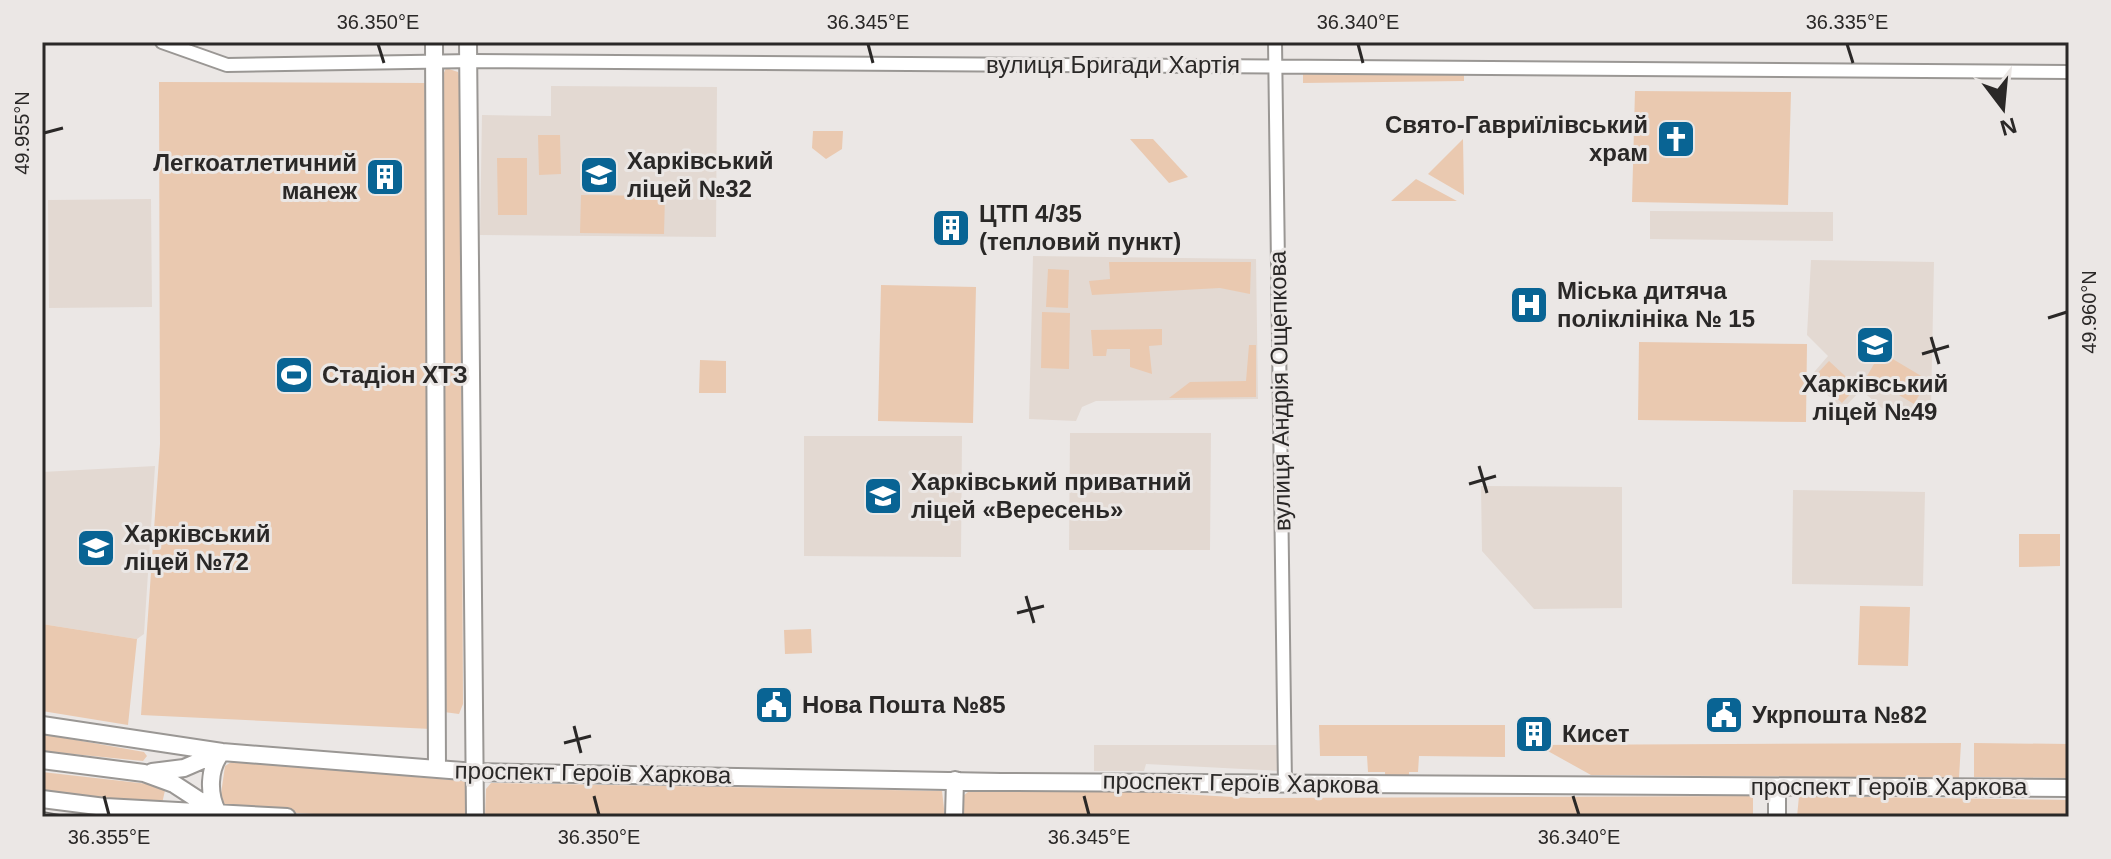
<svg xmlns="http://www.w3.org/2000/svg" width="2111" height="859" font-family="Arial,sans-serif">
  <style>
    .built { fill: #e3d9d2 }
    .green { fill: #eac9b0 }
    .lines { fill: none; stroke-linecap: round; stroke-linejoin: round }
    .minor-casing { stroke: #9a9794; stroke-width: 16 }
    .major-casing { stroke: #9a9794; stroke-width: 20 }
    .minor { stroke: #fff; stroke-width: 12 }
    .major { stroke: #fff; stroke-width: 16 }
    .rail-casing { stroke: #6d6a69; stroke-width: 6 }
    .rail { stroke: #ebe7e5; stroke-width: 3; stroke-dasharray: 9; stroke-linecap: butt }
    .ticks { fill: none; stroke: #2a2827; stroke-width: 3 }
    .labels { text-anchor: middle; stroke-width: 6; stroke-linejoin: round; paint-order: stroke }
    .street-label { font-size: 24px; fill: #2a2827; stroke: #ebe7e5 }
    .poi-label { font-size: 24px; font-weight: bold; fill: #2a2827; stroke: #ebe7e5; text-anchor: start }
    .neatline { fill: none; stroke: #2a2827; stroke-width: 3 }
    .ticks-label { font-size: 20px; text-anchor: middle; fill: #2a2827 }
  </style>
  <rect width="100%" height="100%" fill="#ebe7e5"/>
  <path class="built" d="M551 86 717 87 716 237 480 235 482 115 551 116Z
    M151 199 152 307 49 308 48 200Z
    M1650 211 1833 212V241L1650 239Z
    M1033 256 1256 259 1258 399 1096 401 1082 407 1076 421 1029 419Z
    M1811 260 1934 262 1931 408 1897 421 1861 390 1843 409 1809 378 1828 356 1807 335Z
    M1070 433H1211L1210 550H1069Z
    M804 436H962L961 557 804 556Z
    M155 466 144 634 137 639 42 624V472Z
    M1481 486 1622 487V608L1534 609 1482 551Z
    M1793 490 1925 492 1923 586 1792 584Z
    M1094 745H1281V771L1146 764 1144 771H1094Z"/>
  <path class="green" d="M446 68 458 72 460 80 463 704 459 714 444 712 441 80Z
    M1464 70V81L1303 83V72Z
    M159 82 425 83 431 729 141 715 160 444Z
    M1635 91 1791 92 1788 205 1632 202Z
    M813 131H843L842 149 826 159 812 148Z
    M538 135H560L561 174 539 175Z
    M1130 139H1153L1188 177 1169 183Z
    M1463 139 1464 195 1428 174Z
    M497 158H527V215H498Z
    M1416 179 1457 201H1391Z
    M581 195 665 196 664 234 580 233Z
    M1109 262H1251L1250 294 1220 288 1092 295 1089 281 1110 279Z
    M1048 269 1069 270 1068 308 1046 307Z
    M881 285 976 287 973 423 878 421Z
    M1042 312 1070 313 1069 369 1041 368Z
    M1162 329V345L1149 346 1152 374 1130 367V349H1107L1106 356H1093L1091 330Z
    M1639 342 1807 344 1806 422 1638 420Z
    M1249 345H1256V397L1169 398 1190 382 1246 381Z
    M1881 352 1928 380 1914 404 1867 376Z
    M700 360 726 361V393H699Z
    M1829 361 1857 387 1842 403 1814 377Z
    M2019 534H2060V566L2019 567Z
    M1860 606 1910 607 1908 666 1858 665Z
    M42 624 137 639 128 725 42 711Z
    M811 629 812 653 785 654 784 630Z
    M1319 725H1505V757L1419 756 1418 772H1409V777L1385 778V772H1368L1367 756H1320Z
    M42 734 144 752 147 756 143 761 42 751Z
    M1961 743 1959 778 1591 775 1537 745Z
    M1974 743 2069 744V778L1974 777Z
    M233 761 464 781 470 786 471 817H366L227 809 220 801 225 766Z
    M42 772 166 786 161 808 42 791Z
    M491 783 942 791 945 817H485L486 789Z
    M968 792H1144L1251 798 1753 796V817H962L963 796Z
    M1799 796 2069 800V817H1797Z"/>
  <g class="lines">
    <defs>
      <path id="minor" d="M162 42 227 65 473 61 2069 72
        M1275 42 1285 785"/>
      <path id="major" d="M434 42 437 769
        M468 42 475 817
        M42 725 222 752 475 772 1001 782 2069 788
        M42 760 144 773 174 784 217 812
        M152 772 184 768 221 752
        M42 799 105 807 287 817
        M218 813C208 795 208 768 222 752
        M954 817 955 780
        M1777 817V787"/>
    </defs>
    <use href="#minor" class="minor-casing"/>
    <use href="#major" class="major-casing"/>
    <use href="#minor" class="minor"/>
    <use href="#major" class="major"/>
    <defs>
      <path id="rail" d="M42 814 59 817"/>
    </defs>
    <use href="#rail" class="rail-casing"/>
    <use href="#rail" class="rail"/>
  </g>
  <path class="ticks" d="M378 44 384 63M868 44 873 63M1358 44 1363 63M1847 44 1853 63M44 133 63 128M2048 318 2067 312M1931 337 1939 364M1922 354 1949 346M1479 466 1487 493M1469 484 1496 476M1026 596 1034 623M1017 613 1044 606M574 726 581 753M564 743 591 736M104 796 109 815M594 796 599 815M1084 796 1089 815M1573 796 1579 815"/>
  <defs>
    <symbol id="church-square" viewBox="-11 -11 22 22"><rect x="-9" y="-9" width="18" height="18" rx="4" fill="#096494" stroke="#ebe7e5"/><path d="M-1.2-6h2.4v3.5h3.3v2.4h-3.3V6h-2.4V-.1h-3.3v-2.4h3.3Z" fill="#fff"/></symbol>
    <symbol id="school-square" viewBox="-11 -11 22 22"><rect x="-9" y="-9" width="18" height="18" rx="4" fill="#096494" stroke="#ebe7e5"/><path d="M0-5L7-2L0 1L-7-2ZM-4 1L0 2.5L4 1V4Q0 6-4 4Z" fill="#fff"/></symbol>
    <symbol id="building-square" viewBox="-11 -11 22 22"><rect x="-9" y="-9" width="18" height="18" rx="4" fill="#096494" stroke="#ebe7e5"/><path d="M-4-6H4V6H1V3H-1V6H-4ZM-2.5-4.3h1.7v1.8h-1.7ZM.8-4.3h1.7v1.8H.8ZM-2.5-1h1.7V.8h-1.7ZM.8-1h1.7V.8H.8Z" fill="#fff"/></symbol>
    <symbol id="hospital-square" viewBox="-11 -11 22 22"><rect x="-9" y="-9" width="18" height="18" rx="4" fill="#096494" stroke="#ebe7e5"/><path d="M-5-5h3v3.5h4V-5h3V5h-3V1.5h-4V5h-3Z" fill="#fff"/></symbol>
    <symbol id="stadium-square" viewBox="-11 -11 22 22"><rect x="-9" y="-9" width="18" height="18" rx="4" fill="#096494" stroke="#ebe7e5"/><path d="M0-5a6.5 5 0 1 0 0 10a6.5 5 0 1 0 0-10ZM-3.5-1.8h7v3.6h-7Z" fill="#fff"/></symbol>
    <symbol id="civic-square" viewBox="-11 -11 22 22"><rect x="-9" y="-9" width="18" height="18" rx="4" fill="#096494" stroke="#ebe7e5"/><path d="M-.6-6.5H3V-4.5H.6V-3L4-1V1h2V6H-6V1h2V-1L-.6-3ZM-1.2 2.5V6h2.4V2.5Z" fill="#fff"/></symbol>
  </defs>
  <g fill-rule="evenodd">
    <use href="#church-square" x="1654" y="117" width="44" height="44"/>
    <use href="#school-square" x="577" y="153" width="44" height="44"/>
    <use href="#building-square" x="363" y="155" width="44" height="44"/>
    <use href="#building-square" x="929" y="206" width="44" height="44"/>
    <use href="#hospital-square" x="1507" y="283" width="44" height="44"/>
    <use href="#school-square" x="1853" y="323" width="44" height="44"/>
    <use href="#stadium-square" x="272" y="353" width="44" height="44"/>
    <use href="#school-square" x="861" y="474" width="44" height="44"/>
    <use href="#school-square" x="74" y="526" width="44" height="44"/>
    <use href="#civic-square" x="752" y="683" width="44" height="44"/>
    <use href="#civic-square" x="1702" y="693" width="44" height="44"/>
    <use href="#building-square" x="1512" y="712" width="44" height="44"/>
  </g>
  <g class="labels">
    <g class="street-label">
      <text x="1113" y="73">вулиця Бригади Хартія</text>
      <text transform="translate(1280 391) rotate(-91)" y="8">вулиця Андрія Ощепкова</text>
      <text transform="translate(593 773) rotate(1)" y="8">проспект Героїв Харкова</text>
      <text transform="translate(1241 783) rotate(1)" y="8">проспект Героїв Харкова</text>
      <text x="1889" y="795">проспект Героїв Харкова</text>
    </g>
    <g class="poi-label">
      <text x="1648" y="133" text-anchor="end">Свято-Гавриїлівський<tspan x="1648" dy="28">храм</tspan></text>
      <text x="627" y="169">Харківський<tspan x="627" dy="28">ліцей №32</tspan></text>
      <text x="357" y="171" text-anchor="end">Легкоатлетичний<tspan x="357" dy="28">манеж</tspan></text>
      <text x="979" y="222">ЦТП 4/35<tspan x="979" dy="28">(тепловий пункт)</tspan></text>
      <text x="1557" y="299">Міська дитяча<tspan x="1557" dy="28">поліклініка № 15</tspan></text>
      <text x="322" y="383">Стадіон ХТЗ</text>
      <text x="1875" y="392" text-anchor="middle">Харківський<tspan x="1875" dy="28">ліцей №49</tspan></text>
      <text x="911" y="490">Харківський приватний<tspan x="911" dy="28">ліцей «Вересень»</tspan></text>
      <text x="124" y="542">Харківський<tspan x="124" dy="28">ліцей №72</tspan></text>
      <text x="802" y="713">Нова Пошта №85</text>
      <text x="1752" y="723">Укрпошта №82</text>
      <text x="1562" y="742">Кисет</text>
    </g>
  </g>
  <rect width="2111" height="859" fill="none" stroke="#ebe7e5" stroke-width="88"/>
  <g transform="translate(2003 108) rotate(164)" stroke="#ebe7e5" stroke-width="6" paint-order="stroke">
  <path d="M0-6L14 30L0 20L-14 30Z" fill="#2a2827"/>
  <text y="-12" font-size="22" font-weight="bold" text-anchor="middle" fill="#2a2827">N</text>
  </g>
  <rect x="44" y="44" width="2023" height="771" class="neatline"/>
  <g class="ticks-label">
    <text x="378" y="29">36.350°E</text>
    <text x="868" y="29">36.345°E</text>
    <text x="1358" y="29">36.340°E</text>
    <text x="1847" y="29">36.335°E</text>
    <text transform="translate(22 133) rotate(-90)" y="7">49.955°N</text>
    <text transform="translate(2089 312) rotate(-90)" y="7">49.960°N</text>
    <text x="109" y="844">36.355°E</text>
    <text x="599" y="844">36.350°E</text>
    <text x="1089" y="844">36.345°E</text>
    <text x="1579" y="844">36.340°E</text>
  </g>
</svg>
